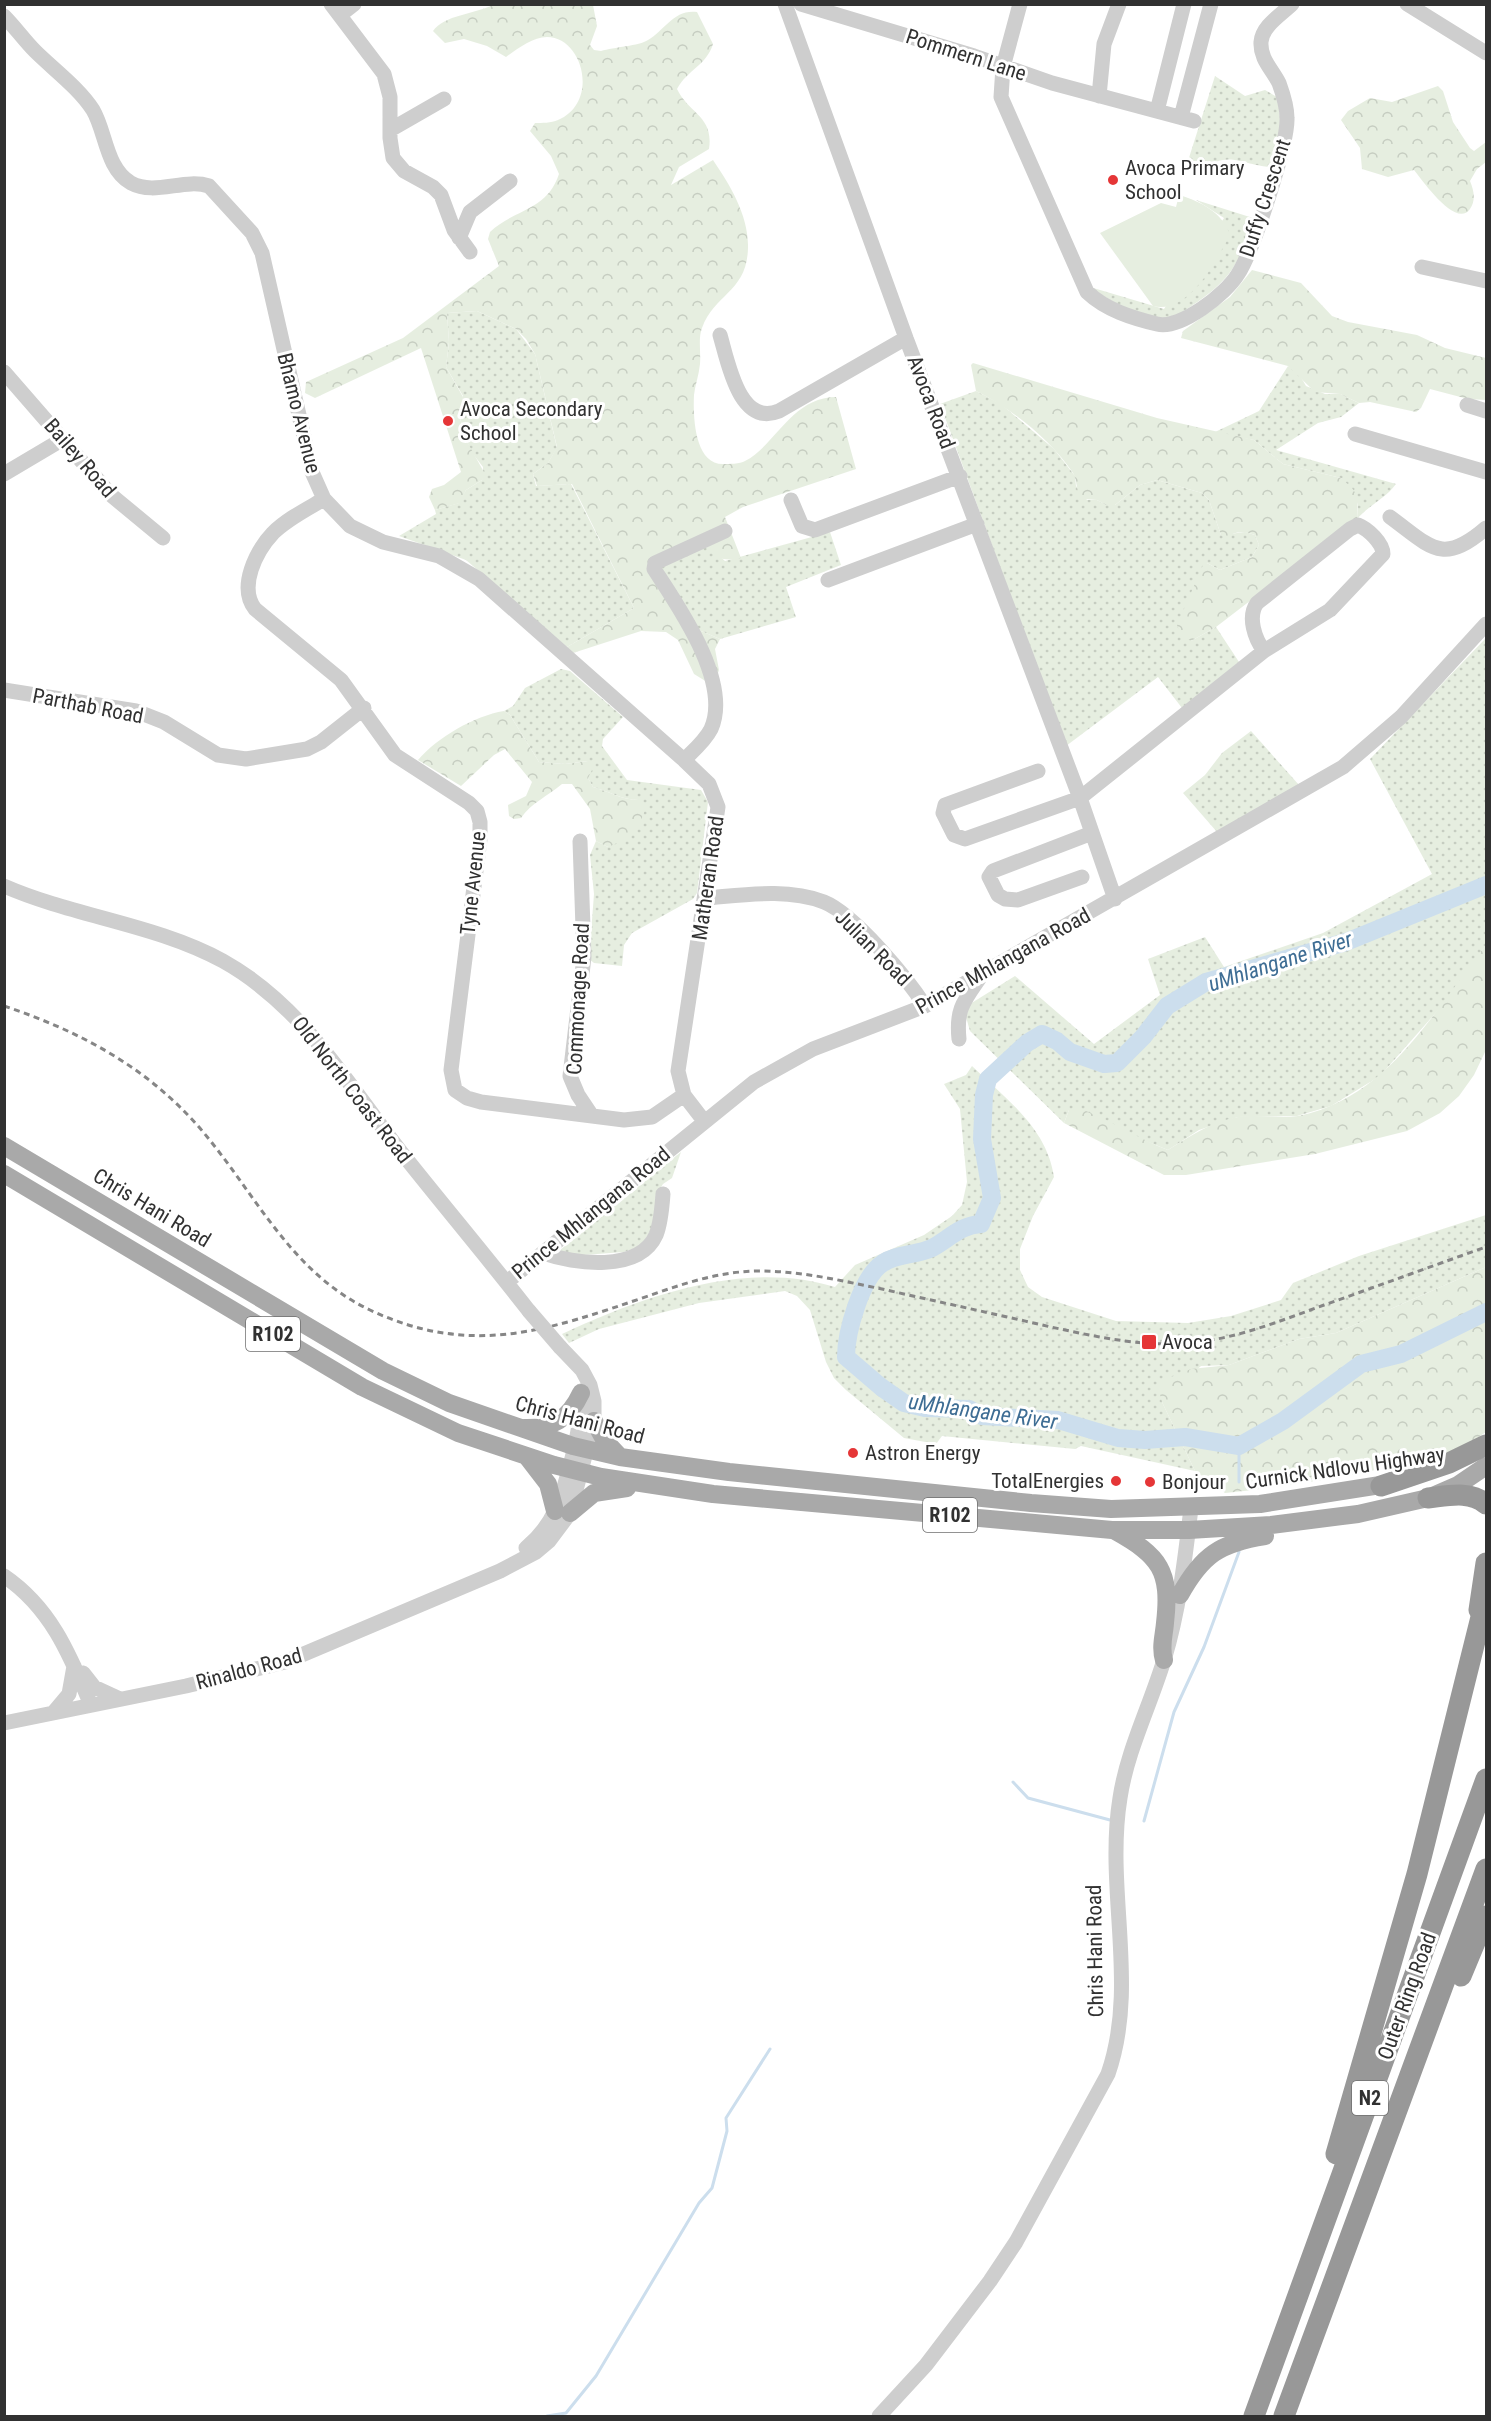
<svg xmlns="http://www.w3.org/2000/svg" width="1491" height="2421" font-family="'Roboto Condensed',sans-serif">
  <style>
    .green { fill: url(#green-dots) }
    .forest { fill: url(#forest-crowns) }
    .pitch { fill: #e6eee0 }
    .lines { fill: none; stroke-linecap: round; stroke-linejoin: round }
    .stream { stroke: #ccdeed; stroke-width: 3 }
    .river { stroke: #ccdeed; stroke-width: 18 }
    .minor { stroke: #cecece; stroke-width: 15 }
    .major { stroke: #a9a9a9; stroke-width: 18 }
    .highway { stroke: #989898; stroke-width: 21 }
    .rail { stroke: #868686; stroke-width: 3; stroke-dasharray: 6 4.5; stroke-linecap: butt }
    .minor-bridge { stroke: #cecece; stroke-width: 15 }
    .poi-dot { fill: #e53637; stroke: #fff; stroke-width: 2 }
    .labels { text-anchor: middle; stroke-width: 6; stroke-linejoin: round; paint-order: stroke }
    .shield { fill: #fff; stroke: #6f6f6f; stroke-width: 1.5 }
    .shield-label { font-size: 20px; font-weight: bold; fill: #313131 }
    .street-label { font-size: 21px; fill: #313131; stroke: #fff }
    .poi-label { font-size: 21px; fill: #313131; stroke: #fff; text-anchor: start }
    .water-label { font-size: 22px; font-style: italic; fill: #3e6d94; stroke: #fff }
  </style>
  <defs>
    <pattern id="green-dots" width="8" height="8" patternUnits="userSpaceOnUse" patternTransform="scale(1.5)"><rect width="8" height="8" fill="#e6eee0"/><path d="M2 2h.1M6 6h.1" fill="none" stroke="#c6cdc1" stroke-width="1.8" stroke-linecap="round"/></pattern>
    <pattern id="forest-crowns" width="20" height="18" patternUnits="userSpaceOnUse" patternTransform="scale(1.5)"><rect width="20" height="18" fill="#e6eee0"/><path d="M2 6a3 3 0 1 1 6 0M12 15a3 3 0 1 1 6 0" fill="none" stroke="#c6cdc1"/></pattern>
  </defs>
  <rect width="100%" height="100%" fill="#fff"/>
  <path class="green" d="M1215 76 1245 96 1265 90 1277 97C1282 119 1282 147 1269 167 1232 162 1233 151 1196 171L1189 168 1187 164Z
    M1196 200 1253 218C1241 261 1231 280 1193 305 1184 311 1175 318 1164 319 1144 322 1106 298 1090 287L1164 309 1224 218Z
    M477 311 516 329 535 354 557 448 548 463 533 474 536 486 571 484 634 608 567 647 466 560 399 536 436 514 435 510 459 503 466 490 482 480 483 467 470 450 460 418 463 396 446 367 449 342 447 313Z
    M1288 366 1299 374 1306 386 1325 394H1340L1359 403 1341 417 1318 423 1276 450 1396 484C1385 499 1369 505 1357 519L1358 504 1341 478 1283 464 1254 440 1213 433 1259 411Z
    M976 391 1001 404 1054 449 1075 476 1076 486 1087 500H1097L1106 505H1115L1140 485 1157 480 1202 493 1209 500 1221 535 1245 532 1255 535 1259 545 1252 557 1220 570 1207 563 1191 641 1216 627 1239 662 1182 708 1158 677 1066 746 940 404Z
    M830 532 841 565 786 587 796 617 720 639 701 631 676 611 655 558 699 537 725 561Z
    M1486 638V945L1447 1000 1380 1076 1331 1106 1297 1116 1238 1117 1199 1130 1168 1150 1069 1110 1064 1123 970 1031 966 1017 970 1004 1015 976 1094 1044 1160 995 1148 959 1205 937 1224 967 1323 933 1432 874 1370 759Z
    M561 669 570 671 623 717 603 739 602 746 627 780 701 790 708 802 697 893 693 899 632 933 624 945 622 966 594 963 589 959 594 894 590 855 596 841 608 847 638 800C622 800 608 791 593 787L588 778V761L565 764 539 762 510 715 504 711 513 706 525 688Z
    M1251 731 1299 785 1217 832 1183 793 1205 775 1222 753Z
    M972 1066C1006 1099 1047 1128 1054 1177L1033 1216 1020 1249V1270L1028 1287 1042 1297 1116 1321 1188 1323 1231 1316 1281 1300 1293 1283 1359 1256 1486 1215V1267L1336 1333 1299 1339 1229 1365 1201 1366 1162 1402 1195 1471 1081 1446 1075 1449 942 1436 936 1444 904 1438 846 1390 834 1378 826 1362 810 1310 797 1296 785 1291 699 1303 599 1329 569 1343 562 1334C643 1296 746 1259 835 1287L855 1265 924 1235 952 1216 962 1205 967 1182 960 1109 944 1084 966 1075Z
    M681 1152 672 1178 663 1184 656 1195 654 1225 641 1246 624 1252 570 1256 555 1254Z"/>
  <path class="forest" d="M493 5H593L597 26 590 45 594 50 601 51C614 47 639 46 648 40 665 30 674 9 697 12L713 44C706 66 688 69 677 89 689 114 714 116 709 149L679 167 671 185 713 160C730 185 749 216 748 248 747 292 715 293 702 328 698 338 701 353 700 364 699 375 695 385 694 395 693 415 694 464 723 464 729 464 740 464 745 461 775 446 792 397 836 397L856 469 743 507 725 517 741 558C722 562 717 559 706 543L655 558 676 611 701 631 720 639 715 649 719 670 716 679 707 682 694 674 678 640 666 632 641 631 573 653 567 647 634 608 572 484 537 486 533 474 548 463 557 447 535 354 526 339 516 329 477 311 447 313 449 342 446 367 463 397 460 418 465 438 485 474 482 480 466 490 460 503 435 510 429 497 432 489 444 485 461 472 421 348 315 398 305 393 306 382 403 338 499 266 488 239 490 232C514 209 547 211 559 174L551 156 530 131 535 123C542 123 551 123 558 120 600 102 583 37 547 37 533 37 517 49 506 57L487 46 464 39 445 43 433 31C444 15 475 14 493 5Z
    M1438 86 1443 91 1453 122 1470 148 1474 151 1486 142V162L1477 169 1470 181C1474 191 1476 200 1470 209 1456 229 1423 181 1414 170L1388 177 1362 169 1360 148 1341 120 1348 111 1370 98 1392 102Z
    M1252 270 1301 283 1332 316 1348 322 1417 335 1445 348 1486 358V400L1468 399 1430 389 1421 408 1416 412 1370 402 1359 403 1340 394 1315 392 1288 366 1181 338 1183 331 1230 297Z
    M973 363 1157 418 1254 440 1283 464 1341 478 1352 488 1358 497 1357 519 1216 627 1191 641 1181 635 1177 625 1203 565 1207 563 1220 570 1252 557 1259 545 1255 535C1243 531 1236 531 1225 538L1221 535 1209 500 1202 493 1157 480 1140 485 1115 505H1106L1097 500 1083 499C1075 492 1078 481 1073 473 1050 439 1012 409 976 391L971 365Z
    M504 711 510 715 539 762 565 764 588 761 592 770 588 778 593 787C608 791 622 800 638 800L645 810C638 830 628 839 608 847L596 841 590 809 572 784H562C548 796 531 803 521 818L514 819 509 816 508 805 526 796 532 782 505 749 494 755 461 786 418 760C438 737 474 716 504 711Z
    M1486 945 1485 1052 1474 1075 1459 1096 1440 1113 1407 1131 1315 1154 1186 1175H1164L1064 1123 1069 1110 1075 1107C1108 1118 1136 1138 1168 1150 1190 1136 1213 1121 1238 1117 1258 1114 1279 1119 1298 1116 1389 1098 1434 1010 1486 945Z
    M1486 1267V1432C1452 1457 1411 1463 1370 1471 1322 1481 1274 1488 1225 1493L1195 1471 1162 1402 1158 1387 1161 1381 1191 1369 1229 1365 1299 1339 1336 1333Z"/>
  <path class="pitch" d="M1179 195C1202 202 1221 212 1230 234 1217 260 1189 315 1153 306L1100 233 1161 203 1176 207Z"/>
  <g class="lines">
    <path class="stream" d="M1239 1446V1482
      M1013 1782 1028 1798 1110 1820
      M1144 1821 1174 1712 1204 1647 1239 1552
      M547 2416 566 2413 596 2376 699 2203 712 2188 727 2131 726 2118 770 2049"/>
    <path class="river" d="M1486 885 1346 942 1206 982 1167 1006 1143 1037 1117 1063 1104 1064 1070 1052 1057 1041 1042 1034 1027 1043 988 1079 984 1095 982 1139 992 1198 981 1224C960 1225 949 1239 932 1248 917 1255 896 1254 883 1263 861 1277 846 1333 846 1357L881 1387 904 1403 925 1408 969 1409 982 1416 1058 1420 1118 1438 1145 1440 1185 1437 1239 1446 1283 1421 1361 1364 1401 1354 1486 1312"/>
    <path class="minor" d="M331 4 384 74 390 97V138L393 158 404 171 433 187 441 195 454 230 470 252
      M785 4 906 338 1080 798 1115 899
      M801 4 974 56 1052 83 1194 121
      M1020 4 1003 67 1001 97 1087 292C1106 310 1132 318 1157 324 1180 330 1226 294 1238 274 1253 251 1288 144 1287 118 1287 106 1283 94 1279 83 1272 69 1260 59 1261 42 1262 26 1281 15 1292 4
      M1407 4 1486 53
      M340 15 354 4
      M4 16C15 27 24 40 35 51 53 69 79 88 93 110 106 132 106 169 131 183 155 196 184 178 209 186L252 233 262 253 312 472 324 499 350 526 383 542 439 556 479 579 684 760 709 784 718 807 678 1071 684 1095 704 1121
      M1099 96 1104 44 1119 4
      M1157 111 1184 4
      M1181 117 1211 4
      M390 130 444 99
      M459 238 470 212 510 181
      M1422 267 1486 281
      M720 335C728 362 739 427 779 411L906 338
      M4 372 111 495 163 538
      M1467 405 1486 411
      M1355 434 1486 472
      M4 474 63 439
      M324 499C307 509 287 519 273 533 256 551 238 587 255 609L341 680 395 755 469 803 477 811 480 822V839L451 1070 455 1090 467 1098 481 1102 624 1120 652 1117 684 1095
      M791 500 802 526 815 530 960 476
      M1390 517C1431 547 1442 566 1486 528
      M828 580 977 524
      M4 690 136 711 164 722 218 755 246 759 307 749 321 742 364 708
      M684 760C693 751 705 741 711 729 732 682 678 606 654 569L655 563 725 531
      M1038 771 945 805 943 813 954 835 965 839 1080 798 1264 651 1330 610 1383 554C1383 543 1368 529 1358 525L1350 529 1257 603C1247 617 1255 639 1264 651
      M580 841 584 957 570 1076 578 1095 592 1116
      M1082 877 1018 900 1005 899 998 895 989 877 993 871 1092 833
      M4 886C75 917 155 924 223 961 302 1005 347 1083 401 1152 443 1205 487 1257 529 1311
      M705 898C744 895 787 888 824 902 854 914 907 978 925 1006
      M959 1039C956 1010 963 1002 979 979
      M543 1253C574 1264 639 1273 656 1235 661 1223 662 1207 663 1194
      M507 1282 754 1082 813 1049 925 1006 1343 767 1401 717 1486 624
      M526 1548C538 1538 548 1526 555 1511 567 1484 584 1420 581 1391
      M4 1576C51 1608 70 1655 91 1705
      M83 1673 94 1687 120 1699
      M53 1713 69 1694 74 1666
      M4 1723 186 1686 285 1662 500 1571 536 1552 549 1541 570 1513 594 1421V1401L590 1385 582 1370 560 1347
      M879 2416 926 2365 990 2281 1016 2242 1108 2074C1139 1985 1105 1890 1120 1798 1127 1751 1150 1706 1164 1660 1179 1611 1185 1559 1191 1508"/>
    <path class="major" d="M4 1146 383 1371 449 1403 573 1446 620 1457 729 1472 1031 1503 1111 1509 1260 1504 1393 1483
      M4 1174 362 1387 458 1433 554 1465 601 1477 713 1494 1112 1530H1189L1271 1525 1358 1514 1428 1498 1458 1485 1486 1466
      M594 1421 605 1441 620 1457
      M524 1428C552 1429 569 1419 581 1393
      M528 1458 548 1484 555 1511
      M570 1513 594 1493 627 1488
      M1115 1531C1160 1556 1171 1571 1165 1623 1164 1636 1160 1647 1164 1660
      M1180 1595C1202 1555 1220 1543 1265 1536"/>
    <path class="highway" d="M1381 1486 1449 1463 1486 1445
      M1428 1498C1447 1496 1470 1490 1486 1504
      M1479 1610 1486 1563
      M1461 1976 1486 1916
      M1336 2154 1417 1874 1486 1597
      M1254 2416 1486 1779
      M1284 2416 1486 1869"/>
    <path class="rail" d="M4 1006C79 1031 145 1066 198 1126 254 1190 289 1272 370 1310 472 1358 549 1330 648 1296 685 1283 721 1271 760 1271 802 1271 842 1281 882 1289 939 1302 995 1314 1051 1327 1097 1337 1143 1347 1189 1343 1236 1339 1280 1321 1324 1305 1378 1286 1432 1266 1486 1247"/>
    <path class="minor-bridge" d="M529 1311 560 1347"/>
  </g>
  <g class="poi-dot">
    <circle cx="1113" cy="180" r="6"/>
    <circle cx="448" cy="421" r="6"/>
    <rect x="1141" y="1334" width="16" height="16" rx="3"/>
    <circle cx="853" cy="1453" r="6"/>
    <circle cx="1116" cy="1481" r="6"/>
    <circle cx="1150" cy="1482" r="6"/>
  </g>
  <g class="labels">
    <g class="shield">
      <rect x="246" y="1317" width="54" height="34" rx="4.5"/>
      <rect x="923" y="1498" width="54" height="34" rx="4.5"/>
      <rect x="1352" y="2081" width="36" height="34" rx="4.5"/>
    </g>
    <g class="shield-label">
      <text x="273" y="1341">R102</text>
      <text x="950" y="1522">R102</text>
      <text x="1370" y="2105">N2</text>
    </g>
    <g class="street-label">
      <text transform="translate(966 55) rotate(18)" y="7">Pommern Lane</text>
      <text transform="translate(1265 198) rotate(-72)" y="7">Duffy Crescent</text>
      <text transform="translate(931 402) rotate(69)" y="7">Avoca Road</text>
      <text transform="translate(299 413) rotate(76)" y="7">Bhamo Avenue</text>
      <text transform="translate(80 458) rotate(49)" y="7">Bailey Road</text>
      <text transform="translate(88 706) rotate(11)" y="7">Parthab Road</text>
      <text transform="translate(708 878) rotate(-82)" y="7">Matheran Road</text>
      <text transform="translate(473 883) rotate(-84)" y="7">Tyne Avenue</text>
      <text transform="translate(873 948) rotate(45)" y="7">Julian Road</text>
      <text transform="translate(1003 961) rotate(-29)" y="7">Prince Mhlangana Road</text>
      <text transform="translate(578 999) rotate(-87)" y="7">Commonage Road</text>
      <text transform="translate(352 1090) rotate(52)" y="7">Old North Coast Road</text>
      <text transform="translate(152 1208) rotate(31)" y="7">Chris Hani Road</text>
      <text transform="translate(591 1213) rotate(-39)" y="7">Prince Mhlangana Road</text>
      <text transform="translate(580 1420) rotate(15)" y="7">Chris Hani Road</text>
      <text transform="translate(1345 1468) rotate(-8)" y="7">Curnick Ndlovu Highway</text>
      <text transform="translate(249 1669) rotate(-15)" y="7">Rinaldo Road</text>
      <text transform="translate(1095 1951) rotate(-91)" y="7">Chris Hani Road</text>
      <text transform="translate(1407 1996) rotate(-70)" y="7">Outer Ring Road</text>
    </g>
    <g class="poi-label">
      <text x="1125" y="175">Avoca Primary<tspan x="1125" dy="24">School</tspan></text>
      <text x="460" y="416">Avoca Secondary<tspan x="460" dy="24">School</tspan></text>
      <text x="1162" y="1349">Avoca</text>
      <text x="865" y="1460">Astron Energy</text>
      <text x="1104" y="1488" text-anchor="end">TotalEnergies</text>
      <text x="1162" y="1489">Bonjour</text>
    </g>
    <g class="water-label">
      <text transform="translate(1280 961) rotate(-18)" y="8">uMhlangane River</text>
      <text transform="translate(983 1411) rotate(8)" y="8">uMhlangane River</text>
    </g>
  </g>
  <rect width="1491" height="2421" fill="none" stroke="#313131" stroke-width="12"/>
</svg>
